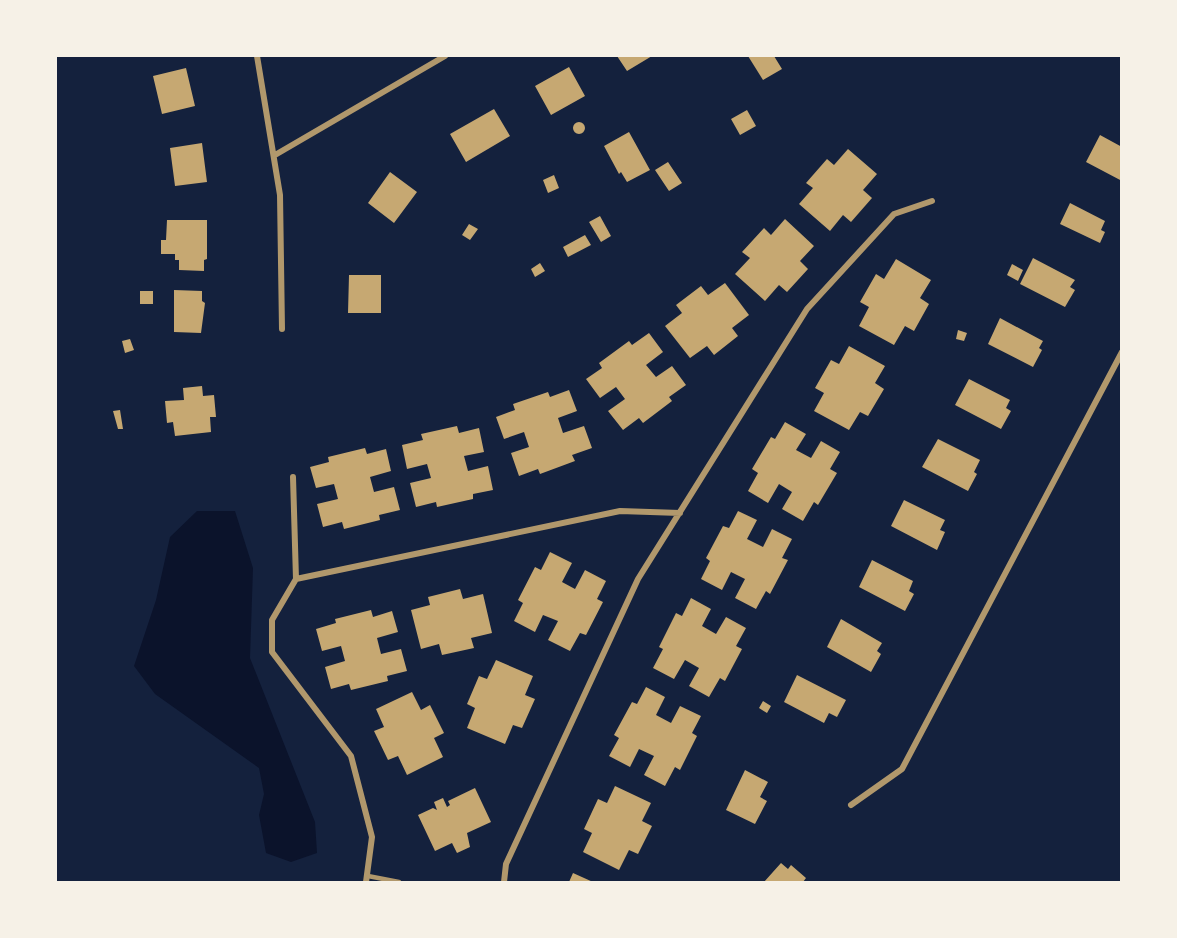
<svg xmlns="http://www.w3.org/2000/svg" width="1177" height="938" font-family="'Exo 2',sans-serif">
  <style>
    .water { fill: #0b132b }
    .building { fill: #c6a872 }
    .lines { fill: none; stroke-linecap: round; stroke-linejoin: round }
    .service { stroke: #b1986c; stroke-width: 4.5 }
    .minor { stroke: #b1986c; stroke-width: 6 }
  </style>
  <rect width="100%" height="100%" fill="#14213d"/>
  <path class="water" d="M197 511H235L253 568 250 658 315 822 317 853 291 862 266 853 259 815 264 794 259 768 155 694 134 666 156 600 170 537Z"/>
  <path class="building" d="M617 56H652L627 71Z
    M748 56H774L782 69 763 80Z
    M569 67 585 96 551 115 535 86Z
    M186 68 195 106 162 114 153 76Z
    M494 109 510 136 466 162 450 134Z
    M747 110 756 126 740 135 731 119Z
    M573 128a6 6 0 1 1 12 0a6 6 0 1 1-12 0Z
    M629 132 650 170 627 182 621 172 619 174 604 146Z
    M1100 135 1122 147V181L1086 162Z
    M202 143 207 182 175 186 170 148Z
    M848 149 877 174 863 190 872 198 851 222 843 215 830 231 799 204 813 188 806 183 827 159 834 165Z
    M668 162 682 183 669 191 655 170Z
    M390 172 417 192 394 223 368 203Z
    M554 175 559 188 548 193 543 180Z
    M1070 203 1105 221 1101 230 1105 232 1100 243 1060 224Z
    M600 216 611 236 601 242 589 222Z
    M785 219 814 246 800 261 808 269 787 292 779 285 765 301 735 274 750 258 742 252 764 228 771 235Z
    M167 220H207V259L204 260V271L179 270V260H175V254H161V240H166Z
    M469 224 478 229 470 240 462 235Z
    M585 235 591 245 568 257 563 247Z
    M1033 258 1075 280 1070 287 1075 290 1065 307 1020 284Z
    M896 259 931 280 920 298 929 304 914 331 905 326 894 345 859 326 869 307 860 302 876 274 884 279Z
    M540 263 545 271 535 277 531 269Z
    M1012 264 1023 270 1018 281 1007 275Z
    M349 275H381V313H348Z
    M725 283 749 315 732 328 738 336 714 355 707 346 690 358 665 326 682 313 676 305 701 286 708 295Z
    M174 290 202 291V301L205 303 201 333 174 332Z
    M140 291H153V304H140Z
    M1000 318 1043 341 1039 348 1042 350 1033 367 988 344Z
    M958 330 967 333 964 341 956 339Z
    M649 333 663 352 646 365 656 377 672 366 686 385 669 397 672 401 643 423 639 418 623 430 608 411 625 399 616 387 600 398 586 379 602 368 599 363 629 341 632 345Z
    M130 339 134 350 125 353 122 341Z
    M849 346 885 366 875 383 884 389 868 416 860 412 849 430 814 411 824 393 815 388 831 360 839 364Z
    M969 379 1010 400 1006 408 1011 411 1001 429 955 405Z
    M202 386 203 396 214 395 216 417H210L211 432 175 436 173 422 167 423 165 401 184 400 183 388Z
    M569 390 577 411 558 418 563 433 584 426 592 448 572 455 575 461 540 474 538 469 519 476 511 453 529 447 524 432 504 439 496 417 515 410 513 404 548 392 550 397Z
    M120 410 123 429H118L113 411Z
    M785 422 806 434 796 450 811 458 821 441 840 452 830 469 837 473 818 505 814 502 803 521 782 509 792 492 779 484 768 503 748 491 758 473 752 469 771 437 775 439Z
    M457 426 459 433 479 428 484 452 464 456 468 471 488 466 493 490 473 494V499L437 507 436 502 416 507 410 483 431 478 427 464 407 469 402 445 423 440 421 434Z
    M938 439 980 460 974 472 977 474 968 491 922 467Z
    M365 448 367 454 386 449 391 471 370 477 374 492 394 487 400 510 379 515 380 520 344 529 342 522 323 527 317 504 338 499 334 484 316 488 310 467 329 462 328 457Z
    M904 500 945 520 940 530 945 532 937 550 891 526Z
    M738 511 757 520 747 539 763 547 772 529 792 539 782 558 788 560 770 594 766 591 756 609 735 598 745 579 731 572 722 590 701 579 710 561 706 558 723 526 729 528Z
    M550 552 572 563 562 582 575 589 585 570 606 581 597 599 603 602 586 635 580 633 570 651 548 640 558 621 543 615 535 632 514 621 523 603 518 600 535 567 541 570Z
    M872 560 913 581 909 591 914 594 905 611 859 587Z
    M460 589 463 599 483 594 492 633 471 638 474 648 442 655 439 644 421 649 411 610 430 605 428 597Z
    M691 598 711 609 702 626 716 634 726 617 746 628 736 646 742 649 725 681 720 678 709 697 689 686 699 668 685 660 674 679 653 668 663 649 659 647 676 613 682 616Z
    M371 610 373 617 392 611 398 632 377 638 381 654 401 649 407 671 387 676 388 681 351 690 349 684 331 689 325 667 345 661 341 646 322 651 316 629 336 623 335 619Z
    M841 619 882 643 877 651 881 654 871 672 827 647Z
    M496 660 533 676 525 695 535 699 522 728 513 725 505 744 467 728 475 708 467 704 479 676 487 679Z
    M797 675 846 700 837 717 829 713 824 723 784 702Z
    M646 687 665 697 656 715 671 723 680 706 701 716 692 733 697 736 680 770 675 767 665 786 644 775 654 756 639 749 630 767 609 756 619 738 614 735 632 702 637 704Z
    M412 692 421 710 430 705 444 733 434 738 443 757 407 775 398 756 388 760 374 731 384 727 376 709Z
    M763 701 771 706 767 713 759 708Z
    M745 770 768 782 760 797 767 801 755 824 726 810Z
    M615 786 651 803 642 821 652 826 638 854 629 850 619 870 583 852 592 833 584 829 598 799 607 803Z
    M475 788 491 822 467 833 470 847 457 853 452 843 435 851 418 815 433 808 437 810 434 802 443 798 447 807 450 805 448 801Z
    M781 863 788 869 791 865 806 878 803 882H764Z
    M573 873 593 882H569Z"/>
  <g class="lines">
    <path class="service" d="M368 876 399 882"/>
    <path class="minor" d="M257 56 280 195 282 329
      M275 155 445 56
      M293 477 296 579 272 620V652L351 756 372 837 366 882
      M296 579 620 511 680 513
      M851 805 902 769 1122 352
      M504 882 506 864 638 579 807 309 894 214 932 201"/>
  </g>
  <rect width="1177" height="938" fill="none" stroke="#f6f1e7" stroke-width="114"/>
</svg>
